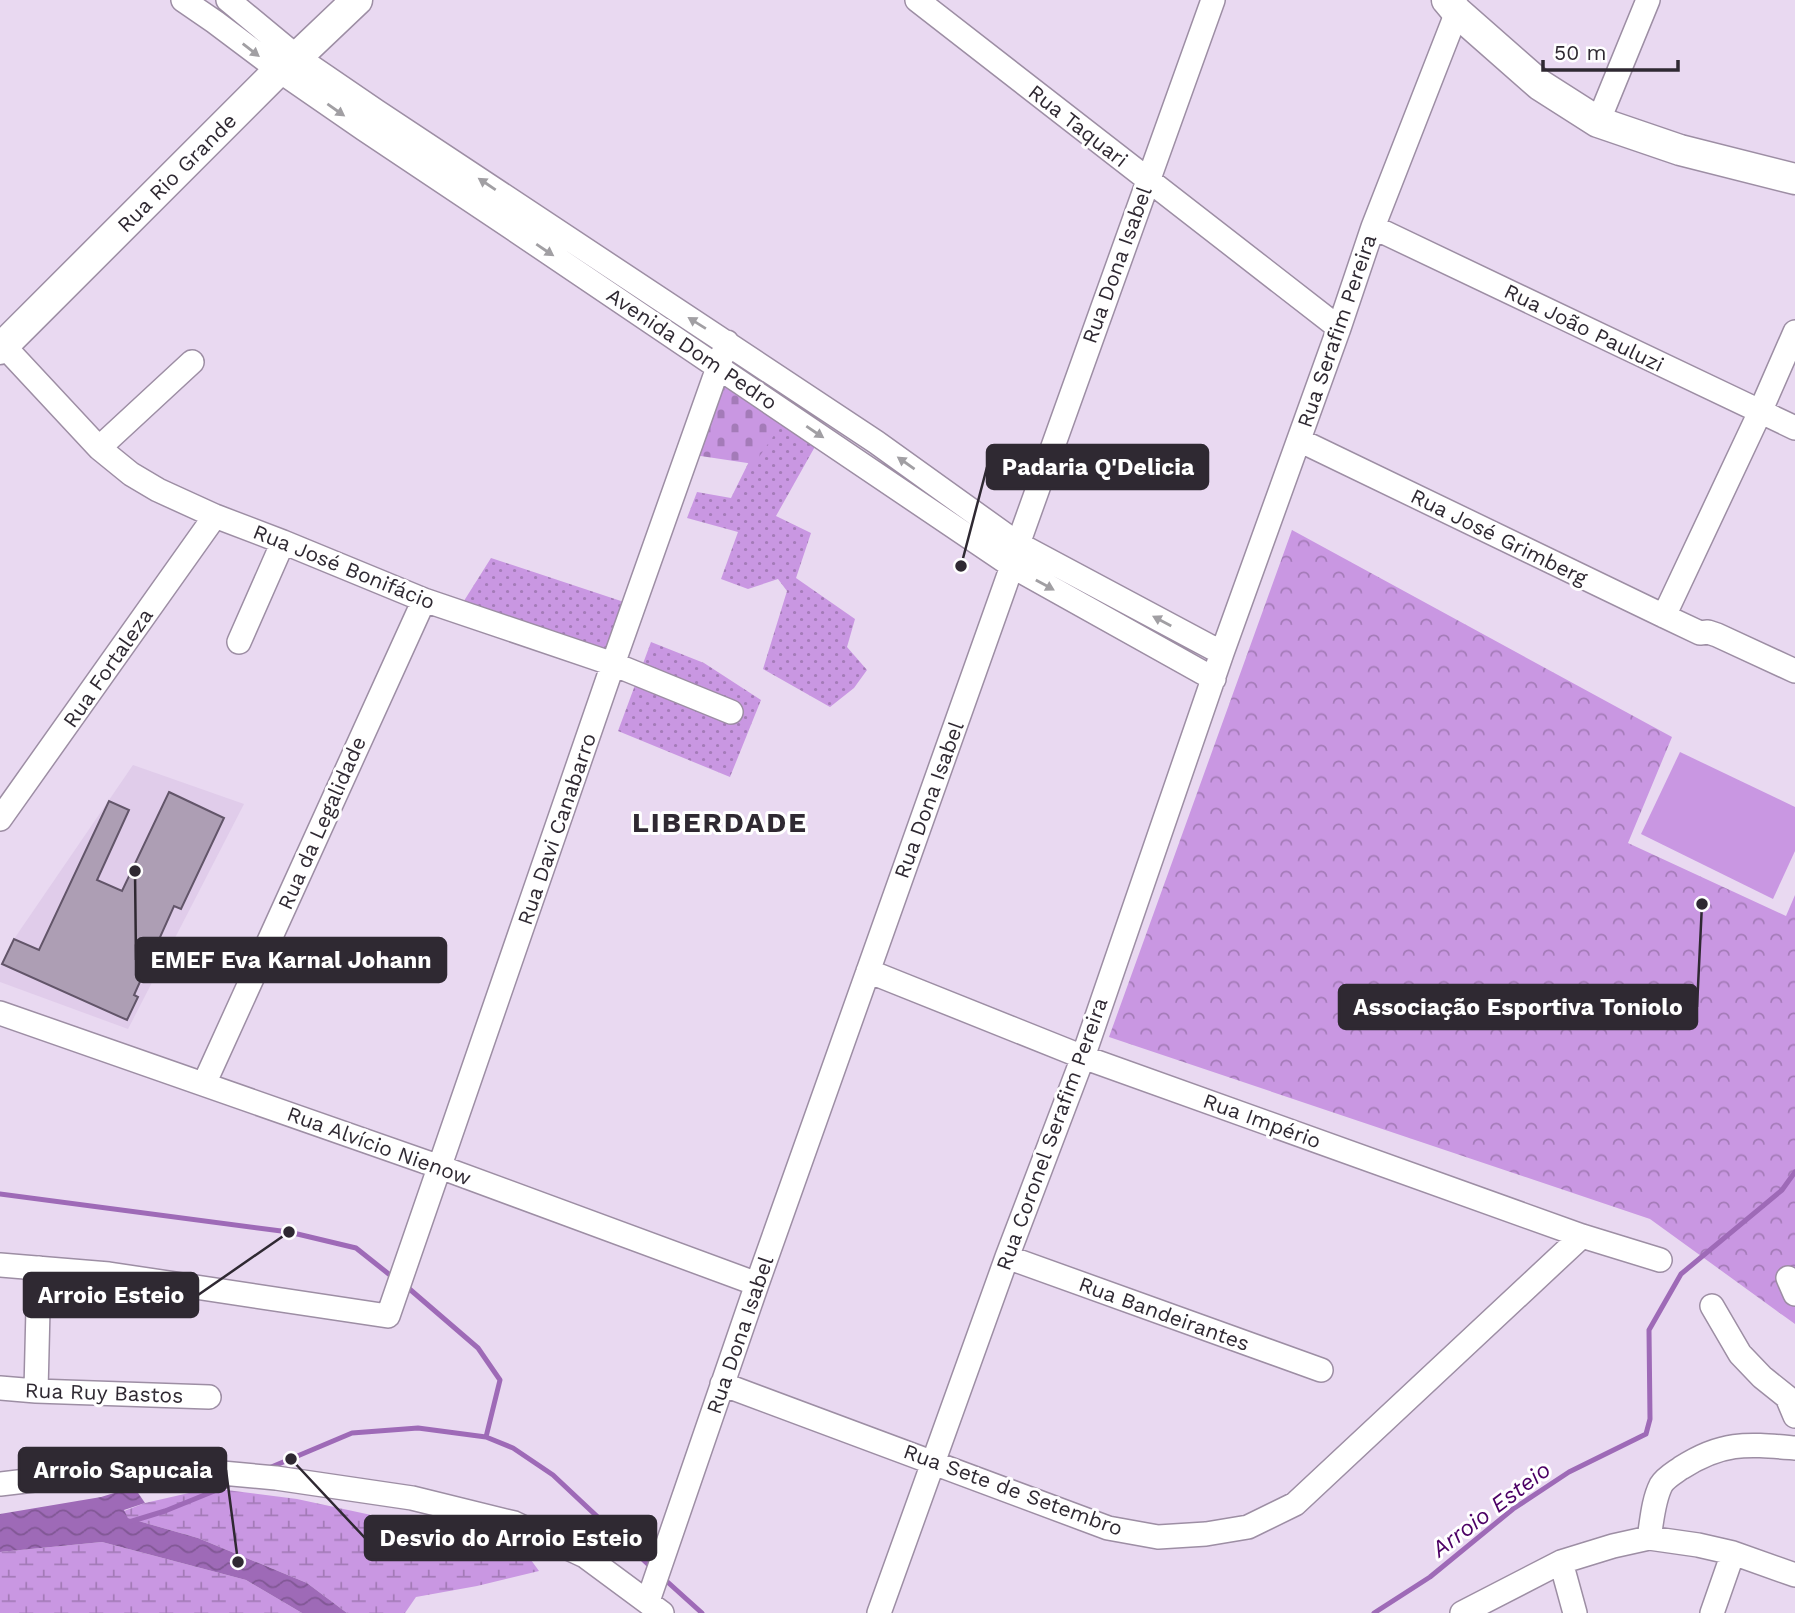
<svg xmlns="http://www.w3.org/2000/svg" width="1795" height="1613" font-family="'Work Sans',sans-serif">
  <style>
    .built { fill: #e0ccea }
    .grass { fill: url(#grass-dots) }
    .forest { fill: url(#forest-crowns) }
    .wetland { fill: url(#wetland-marsh) }
    .cemetery { fill: url(#cemetery-stones) }
    .garden { fill: #c997e2 }
    .water { fill: url(#water-waves) }
    .lines { fill: none; stroke-linecap: round; stroke-linejoin: round }
    .stream { stroke: #9e6ab7; stroke-width: 5 }
    .building { fill: #ad9eb4; stroke: #625569; stroke-width: 2 }
    .minor-casing { stroke: #9d8ea4; stroke-width: 26 }
    .major-casing { stroke: #9d8ea4; stroke-width: 33 }
    .minor { stroke: #fff; stroke-width: 23 }
    .major { stroke: #fff; stroke-width: 30 }
    .oneway { fill: #a19fa3 }
    .labels { text-anchor: middle; stroke-width: 6; stroke-linejoin: round; paint-order: stroke }
    .street-label { font-size: 21px; fill: #2f2932; stroke: #fff }
    .water-label { font-size: 23px; font-style: italic; fill: #4c0065; stroke: #fff }
    .district-label { font-size: 28px; font-weight: bold; letter-spacing: 2px; fill: #2f2932; stroke: #fff }
    .leader { fill: none; stroke: #2f2932; stroke-width: 2.5 }
    .callout-dot { fill: #2f2932; stroke: #fff; stroke-width: 2.5 }
    .callout { fill: #2f2932; stroke: #2f2932; stroke-width: 2.5 }
    .callout-label { font-size: 23px; text-anchor: middle; font-weight: bold; fill: #fff }
  </style>
  <defs>
    <pattern id="grass-dots" width="8" height="8" patternUnits="userSpaceOnUse" patternTransform="scale(1.75)"><rect width="8" height="8" fill="#c997e2"/><path d="M2 2h.1M6 6h.1" fill="none" stroke="#a47bb8" stroke-width="1.8" stroke-linecap="round"/></pattern>
    <pattern id="forest-crowns" width="20" height="18" patternUnits="userSpaceOnUse" patternTransform="scale(1.75)"><rect width="20" height="18" fill="#c997e2"/><path d="M2 6a3 3 0 1 1 6 0M12 15a3 3 0 1 1 6 0" fill="none" stroke="#a47bb8"/></pattern>
    <pattern id="wetland-marsh" width="20" height="14" patternUnits="userSpaceOnUse" patternTransform="scale(1.75)"><rect width="20" height="14" fill="#c997e2"/><path d="M1 5h8M5 5V1M11 12h8M15 12V8" fill="none" stroke="#a47bb8"/></pattern>
    <pattern id="cemetery-stones" width="16" height="16" patternUnits="userSpaceOnUse" patternTransform="scale(1.75)"><rect width="16" height="16" fill="#c997e2"/><path d="M2 7V4a2 2 0 0 1 4 0v3zM10 15v-3a2 2 0 0 1 4 0v3z" fill="#a47bb8"/></pattern>
    <pattern id="water-waves" width="16" height="10" patternUnits="userSpaceOnUse" patternTransform="scale(1.75)"><rect width="16" height="10" fill="#9e6ab7"/><path d="M0 5q4-4 8 0t8 0" fill="none" stroke="#815795"/></pattern>
  </defs>
  <rect width="100%" height="100%" fill="#e9d9f1"/>
  <path class="built" d="M133 765 244 804 128 1029 0 982V968L14 939Z"/>
  <path class="grass" d="M772 415 817 443 776 516 811 533 796 578 855 619 847 647 867 670 854 688 830 707 763 669 787 591 778 579 748 589 721 579 738 532 687 518 697 492 731 498Z
    M491 558 624 602 604 653 462 604Z
    M651 642 704 663 761 700 730 777 618 731Z"/>
  <path class="forest" d="M1292 530 1672 737 1628 843 1786 916 1795 895V1324L1650 1219 1109 1037Z"/>
  <path class="wetland" d="M211 1488 297 1499 441 1530 531 1560 539 1571 477 1586 416 1597 405 1613H347L307 1583 198 1538 128 1518 124 1511 145 1503Z
    M102 1542 246 1580 302 1613H0V1552Z"/>
  <path class="cemetery" d="M723 371 789 414 754 464 694 455Z"/>
  <path class="garden" d="M1680 752 1795 807V851L1773 899 1641 834Z"/>
  <path class="water" d="M134 1487 145 1503 124 1510 128 1518 198 1538 307 1583 347 1613H302L246 1580 102 1542 0 1552V1514L101 1497Z"/>
  <g class="lines">
    <path class="stream" d="M0 1194 289 1232 356 1248 395 1279
      M406 1286 478 1348 500 1380 486 1437
      M269 1468 352 1433 418 1428 486 1437 513 1448 553 1475 652 1568
      M129 1522 165 1511 234 1483
      M662 1577 702 1613
      M1374 1613 1430 1577 1513 1509 1569 1472 1646 1434 1650 1419 1649 1330 1681 1274 1782 1190 1795 1172"/>
  </g>
  <path class="building" d="M169 792 224 818 181 909 174 906 134 995 138 997 127 1020 2 964 14 939 39 950 109 801 129 810 97 880 122 891Z"/>
  <g class="lines">
    <defs>
      <path id="minor" d="M183 0 215 22 280 71 364 129 512 228 1012 566 1214 679
        M228 0 297 57 376 111 876 442 1018 544 1222 653
        M917 0 1339 328
        M1598 122 1648 0
        M1373 227 1795 428
        M4 346 99 448 131 474 158 490 215 516 283 542 424 600 613 664 731 712
        M1299 440 1664 616 1700 633 1708 632 1717 635 1795 671
        M99 448 192 362
        M1664 616 1760 412 1795 332
        M239 642 283 542
        M0 819 215 516
        M868 971 1083 1057 1582 1236 1660 1260
        M0 1013 440 1167 757 1284
        M204 1084 424 600
        M1007 1257 1321 1370
        M0 1265 109 1274 388 1316 613 664 727 342
        M1788 1278 1795 1294
        M1712 1306 1740 1354 1762 1377 1787 1397 1795 1416
        M722 1384 1108 1528 1158 1537 1206 1534 1248 1527 1295 1504 1582 1236
        M0 1388 36 1391 209 1397
        M36 1391 39 1268
        M0 1484 101 1472 167 1468 276 1478 412 1498 514 1523 585 1556 662 1613
        M1649 1538C1652 1521 1653 1501 1661 1485 1665 1478 1674 1473 1681 1468 1723 1441 1747 1444 1795 1448
        M1561 1562 1575 1613
        M648 1601 757 1284 1012 566 1018 544 1213 0
        M879 1613 1007 1257 1083 1057 1222 653 1339 328 1373 227 1457 12
        M1462 1613 1561 1562 1613 1546 1649 1538 1698 1545 1733 1553 1795 1575
        M1712 1613 1733 1553"/>
      <path id="major" d="M1447 0 1457 12 1540 85 1598 122 1680 150 1795 179
        M0 349 291 58 297 57 357 0"/>
    </defs>
    <use href="#minor" class="minor-casing"/>
    <use href="#major" class="major-casing"/>
    <use href="#minor" class="minor"/>
    <use href="#major" class="major"/>
  </g>
  <defs><path id="oneway-solid" d="M-6-.8H1V-3.2L6.5 0L1 3.2V.8H-6Z" transform="scale(1.75)"/></defs>
  <g class="oneway">
    <use href="#oneway-solid" transform="translate(251 50) rotate(38)"/>
    <use href="#oneway-solid" transform="translate(336 110) rotate(35)"/>
    <use href="#oneway-solid" transform="translate(487 184) rotate(-146)"/>
    <use href="#oneway-solid" transform="translate(545 250) rotate(34)"/>
    <use href="#oneway-solid" transform="translate(697 323) rotate(-148)"/>
    <use href="#oneway-solid" transform="translate(815 432) rotate(34)"/>
    <use href="#oneway-solid" transform="translate(906 463) rotate(-145)"/>
    <use href="#oneway-solid" transform="translate(1045 585) rotate(29)"/>
    <use href="#oneway-solid" transform="translate(1162 621) rotate(-152)"/>
  </g>
  <g class="labels">
    <g class="street-label">
      <text transform="translate(1078 126) rotate(38)" y="7">Rua Taquari</text>
      <text transform="translate(177 173) rotate(-45)" y="7">Rua Rio Grande</text>
      <text transform="translate(1117 265) rotate(-70)" y="7">Rua Dona Isabel</text>
      <text transform="translate(1584 328) rotate(26)" y="7">Rua João Pauluzi</text>
      <text transform="translate(1337 331) rotate(-71)" y="7">Rua Serafim Pereira</text>
      <text transform="translate(692 349) rotate(34)" y="7">Avenida Dom Pedro</text>
      <text transform="translate(1499 537) rotate(26)" y="7">Rua José Grimberg</text>
      <text transform="translate(344 567) rotate(22)" y="7">Rua José Bonifácio</text>
      <text transform="translate(108 668) rotate(-55)" y="7">Rua Fortaleza</text>
      <text transform="translate(929 800) rotate(-70)" y="7">Rua Dona Isabel</text>
      <text transform="translate(322 823) rotate(-66)" y="7">Rua da Legalidade</text>
      <text transform="translate(557 829) rotate(-71)" y="7">Rua Davi Canabarro</text>
      <text transform="translate(1262 1121) rotate(20)" y="7">Rua Império</text>
      <text transform="translate(1052 1134) rotate(-70)" y="7">Rua Coronel Serafim Pereira</text>
      <text transform="translate(379 1146) rotate(20)" y="7">Rua Alvício Nienow</text>
      <text transform="translate(1164 1314) rotate(20)" y="7">Rua Bandeirantes</text>
      <text transform="translate(740 1335) rotate(-71)" y="7">Rua Dona Isabel</text>
      <text transform="translate(104 1393) rotate(2)" y="7">Rua Ruy Bastos</text>
      <text transform="translate(1013 1490) rotate(20)" y="7">Rua Sete de Setembro</text>
    </g>
    <g class="water-label">
      <text transform="translate(1491 1509) rotate(-37)" y="8">Arroio Esteio</text>
    </g>
    <g class="district-label">
      <text x="720" y="832">LIBERDADE</text>
    </g>
  </g>
  <path class="leader" d="M961 566L987 467M135 871L136 960M1702 904L1697 1007M289 1232L198 1295M238 1562L226 1470M291 1459L365 1538"/>
  <g class="callout-dot">
    <circle cx="961" cy="566" r="7"/>
    <circle cx="135" cy="871" r="7"/>
    <circle cx="1702" cy="904" r="7"/>
    <circle cx="289" cy="1232" r="7"/>
    <circle cx="238" cy="1562" r="7"/>
    <circle cx="291" cy="1459" r="7"/>
  </g>
  <g class="callout">
    <rect x="987" y="445" width="221" height="44" rx="7"/>
    <rect x="136" y="938" width="310" height="44" rx="7"/>
    <rect x="1339" y="985" width="358" height="44" rx="7"/>
    <rect x="24" y="1273" width="174" height="44" rx="7"/>
    <rect x="19" y="1448" width="207" height="44" rx="7"/>
    <rect x="365" y="1516" width="291" height="44" rx="7"/>
  </g>
  <g class="callout-label">
    <text x="1098" y="475">Padaria Q'Delicia</text>
    <text x="291" y="968">EMEF Eva Karnal Johann</text>
    <text x="1518" y="1015">Associação Esportiva Toniolo</text>
    <text x="111" y="1303">Arroio Esteio</text>
    <text x="123" y="1478">Arroio Sapucaia</text>
    <text x="511" y="1546">Desvio do Arroio Esteio</text>
  </g>
  <path d="M1543 60v10h135v-10" fill="none" stroke="#2f2932" stroke-width="3.5"/>
  <text x="1554" y="60" font-size="21" fill="#2f2932" stroke="#ffffff" stroke-width="5" paint-order="stroke">50 m</text>
</svg>
